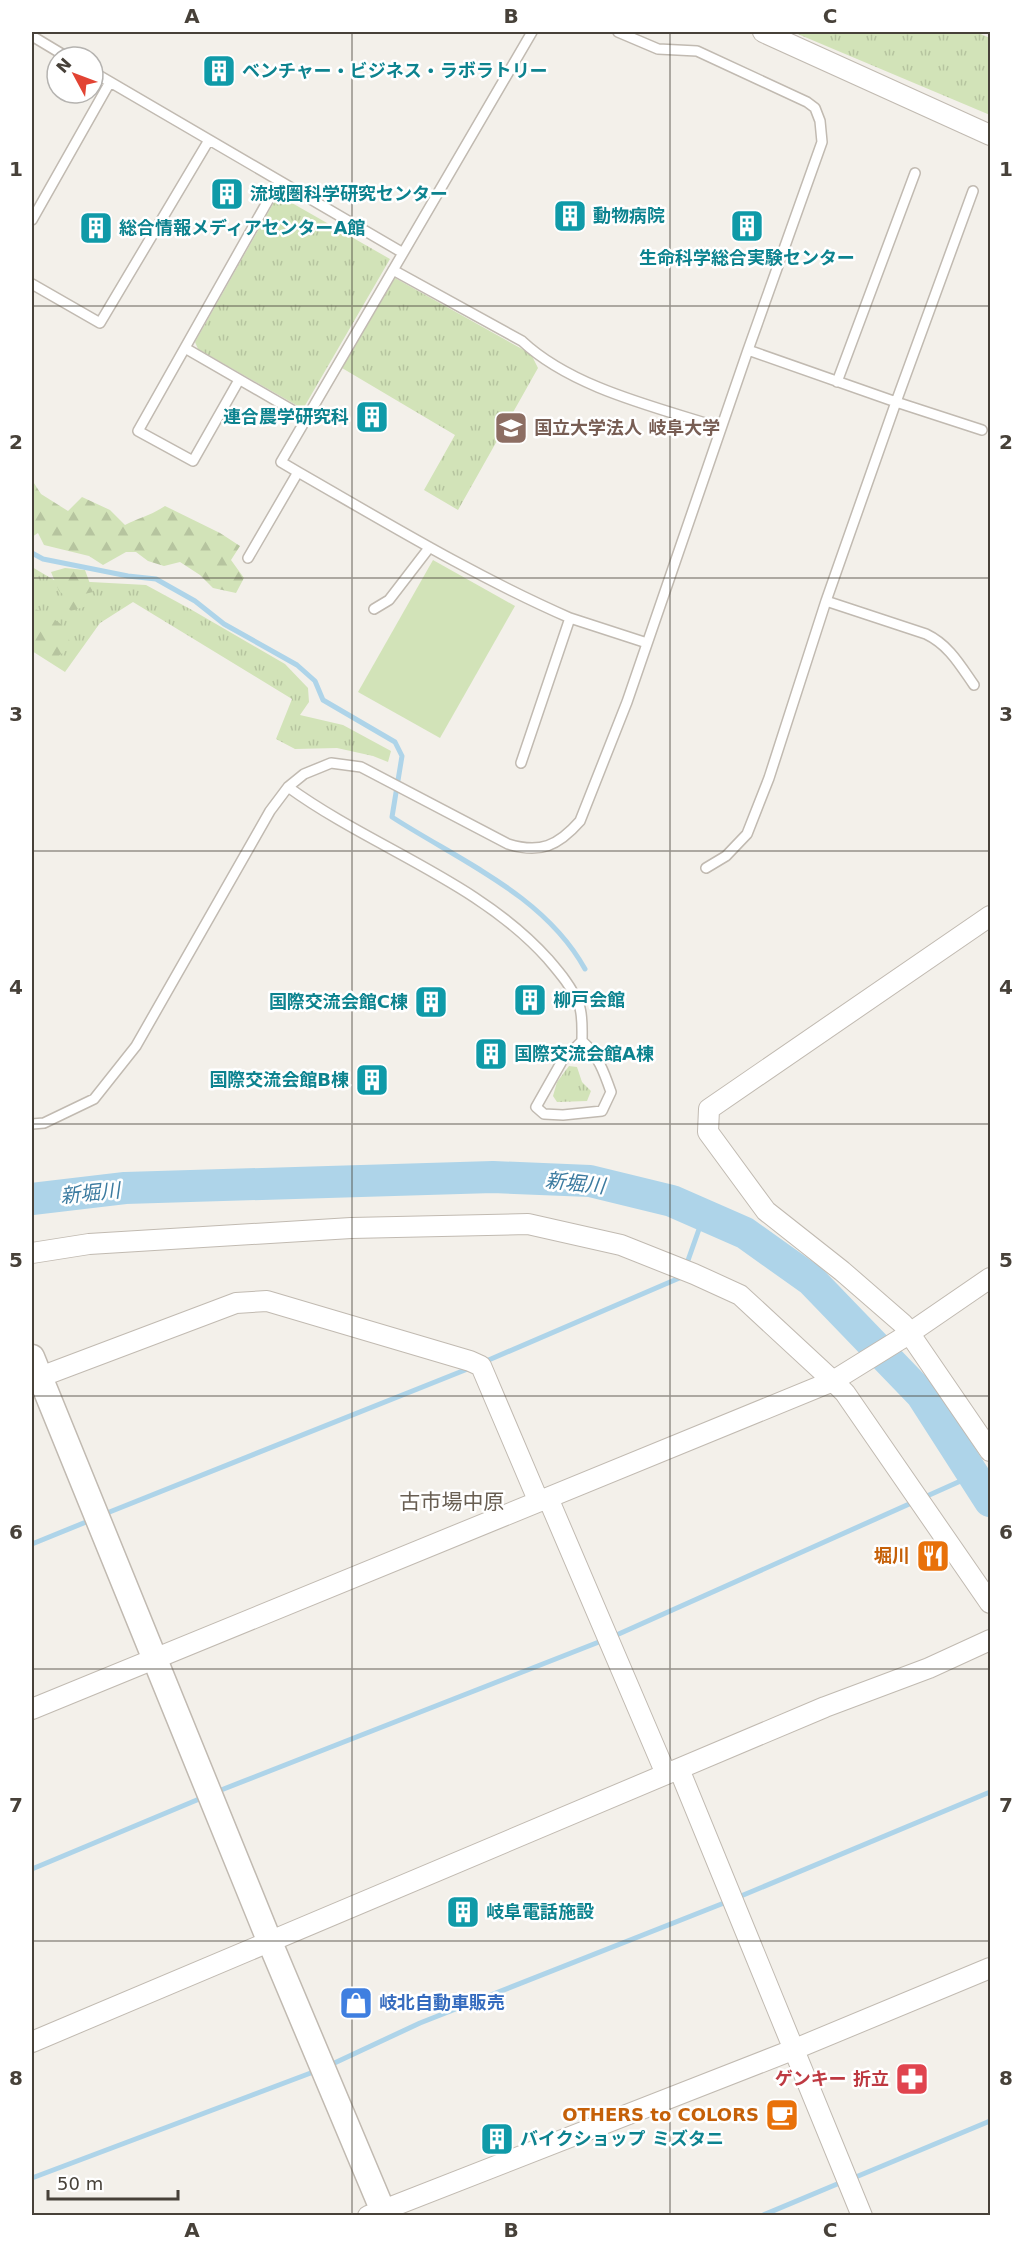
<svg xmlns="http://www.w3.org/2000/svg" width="1022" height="2247" font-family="'DejaVu Sans','Noto Sans JP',sans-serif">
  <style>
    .grass { fill: url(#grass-tufts) }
    .forest { fill: url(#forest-firs) }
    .pitch { fill: #d2e3b8 }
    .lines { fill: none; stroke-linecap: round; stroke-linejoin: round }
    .stream { stroke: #aed4e9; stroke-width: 5 }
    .river { stroke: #aed4e9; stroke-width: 32 }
    .service-casing { stroke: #c1bab1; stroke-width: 12 }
    .minor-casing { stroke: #c1bab1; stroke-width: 22 }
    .tertiary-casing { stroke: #c1bab1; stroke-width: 27 }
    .service { stroke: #fff; stroke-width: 9 }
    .minor { stroke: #fff; stroke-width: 20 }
    .tertiary { stroke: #fff; stroke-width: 24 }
    .grid { fill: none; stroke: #474139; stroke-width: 1.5; stroke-opacity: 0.55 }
    .labels { text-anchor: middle; stroke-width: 5; stroke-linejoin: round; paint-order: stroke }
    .culture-label { font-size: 18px; font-weight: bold; fill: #0d838f; stroke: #fff; text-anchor: start }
    .education-label { font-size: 18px; font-weight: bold; fill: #785e54; stroke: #fff; text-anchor: start }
    .food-label { font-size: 18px; font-weight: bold; fill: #c56008; stroke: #fff; text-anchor: end }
    .shop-label { font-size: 18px; font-weight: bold; fill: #366cbe; stroke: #fff; text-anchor: start }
    .health-label { font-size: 18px; font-weight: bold; fill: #be3a42; stroke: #fff; text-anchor: end }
    .water-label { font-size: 20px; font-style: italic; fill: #3c7ba0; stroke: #fff }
    .quarter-label { font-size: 21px; fill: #685e52; stroke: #fff }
    .neatline { fill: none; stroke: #474139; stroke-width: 2 }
    .grid-label { font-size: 20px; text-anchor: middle; font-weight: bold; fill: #474139 }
  </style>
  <defs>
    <pattern id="grass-tufts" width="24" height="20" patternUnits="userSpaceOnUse" patternTransform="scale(1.5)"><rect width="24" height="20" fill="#d2e3b8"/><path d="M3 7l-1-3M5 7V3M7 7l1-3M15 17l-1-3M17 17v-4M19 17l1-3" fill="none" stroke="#b6c49f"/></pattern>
    <pattern id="forest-firs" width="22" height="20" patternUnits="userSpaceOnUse" patternTransform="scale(1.5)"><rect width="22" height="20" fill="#d2e3b8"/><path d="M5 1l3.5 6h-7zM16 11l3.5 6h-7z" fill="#b6c49f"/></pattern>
  </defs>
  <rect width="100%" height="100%" fill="#f3f0ea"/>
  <path class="grass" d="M793 32H976L990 38V115Z
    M278 195 390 259 303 409 198 349 195 342Z
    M395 278 531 354 538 368 458 510 424 490 455 435 342 368Z
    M32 567 54 580 146 585 192 610 285 664 308 688 309 702 300 715 343 725 391 751 388 762 373 756 337 748 295 749 276 739 292 699 133 602 100 623 65 672 32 651Z
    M569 1066 577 1067 582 1082 591 1091 587 1101 557 1102 553 1096 557 1082Z"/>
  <path class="forest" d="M32 480 41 494 68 511 82 497 110 510 125 525C138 518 152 515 165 506L220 533 240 546 231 560 244 578 236 593 213 588 200 575 180 562 164 566 148 561 136 552H126L103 565 89 556 44 545 38 533 32 537Z
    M65 568 85 570 93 592 76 596 87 606 71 611 59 599 64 595 59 591 51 572Z
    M32 608 46 613 66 628 71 647 54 659 32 649Z"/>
  <path class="pitch" d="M433 560 515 606 440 738 358 692Z"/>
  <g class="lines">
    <path class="stream" d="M32 553 43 559 128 576 156 579 195 601 224 624 297 665 315 681 323 700 395 742 402 756 392 817C460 861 544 895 585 969
      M686 1266 704 1215
      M484 1362 684 1276
      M102 1515 470 1368
      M32 1544 91 1520
      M612 1637 974 1475
      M216 1792 604 1640
      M32 1869 204 1797
      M328 2066 420 2023 729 1901 990 1792
      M32 2178 316 2071
      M851 2179 990 2121
      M761 2216 842 2182"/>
    <path class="river" d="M32 1199 125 1188 493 1177 590 1181 672 1201 745 1233 811 1280 922 1395 990 1501"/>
    <defs>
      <path id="service" d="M618 32 658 49 697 51 807 102 815 108 820 121 822 142 748 350
        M32 36 67 57
        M93 72 403 253
        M973 191 896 402 982 430
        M32 220 110 82
        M393 270 522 341C572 388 656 407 721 428
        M32 284 100 323 209 140
        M185 348 306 418
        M239 380 193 461 138 431 279 181
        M837 382 915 173
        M298 472 281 462 532 32
        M248 558 298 472C387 523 476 577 570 618
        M826 601 926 634C949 645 960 665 974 685
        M374 609 389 600 429 548
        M521 763 570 618 647 643
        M288 787C372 848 478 881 548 959 560 973 572 987 579 1005 583 1015 582 1030 582 1041L562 1061 536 1107 544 1114 563 1115 602 1111 611 1092C604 1072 598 1055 582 1041
        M32 1124 44 1123 94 1099 136 1046 270 811 288 787 304 774 331 763 361 767 508 844C540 854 558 846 580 821L627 702 748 350 896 402 826 601 769 778 747 834 726 856 706 868"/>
      <path id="minor" d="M763 32 990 135
        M990 916 709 1109 708 1132 766 1211 842 1271 903 1324 990 1451
        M32 1253 89 1244 351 1228 528 1224 621 1245 694 1274 740 1295 833 1381 845 1393 990 1603
        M32 1380 236 1303 267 1301 470 1361 481 1366 538 1500
        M548 1498 666 1774
        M32 1709 833 1381 904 1337 990 1278
        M679 1769 862 2216
        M32 2042 825 1707 929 1668 990 1640
        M368 2216 795 2049 990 1968"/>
      <path id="tertiary" d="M32 1357 269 1940 385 2216"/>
    </defs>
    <use href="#service" class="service-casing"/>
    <use href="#minor" class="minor-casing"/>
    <use href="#tertiary" class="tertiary-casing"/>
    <use href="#service" class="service"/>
    <use href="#minor" class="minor"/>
    <use href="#tertiary" class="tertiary"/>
  </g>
  <path class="grid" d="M352 32V2216M670 32V2216M32 306H990M32 578H990M32 851H990M32 1124H990M32 1396H990M32 1669H990M32 1941H990"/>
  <defs>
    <symbol id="building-square" viewBox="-11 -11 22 22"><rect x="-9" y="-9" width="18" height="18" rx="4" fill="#0f9aa8" stroke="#fff"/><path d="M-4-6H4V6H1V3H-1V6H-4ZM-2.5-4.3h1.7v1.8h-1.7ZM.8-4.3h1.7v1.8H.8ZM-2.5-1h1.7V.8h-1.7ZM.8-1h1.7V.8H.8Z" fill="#fff"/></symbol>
    <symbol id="university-square" viewBox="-11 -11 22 22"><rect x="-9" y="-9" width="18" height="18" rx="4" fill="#8d6e63" stroke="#fff"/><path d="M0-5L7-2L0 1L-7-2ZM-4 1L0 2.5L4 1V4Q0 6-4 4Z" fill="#fff"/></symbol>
    <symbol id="restaurant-square" viewBox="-11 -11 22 22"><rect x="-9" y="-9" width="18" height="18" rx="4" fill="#e8710a" stroke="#fff"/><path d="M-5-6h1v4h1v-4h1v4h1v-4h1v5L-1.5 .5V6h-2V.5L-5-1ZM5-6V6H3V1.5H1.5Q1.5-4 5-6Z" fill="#fff"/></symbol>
    <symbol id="shop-square" viewBox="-11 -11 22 22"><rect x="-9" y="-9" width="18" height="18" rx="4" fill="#3f7fe0" stroke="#fff"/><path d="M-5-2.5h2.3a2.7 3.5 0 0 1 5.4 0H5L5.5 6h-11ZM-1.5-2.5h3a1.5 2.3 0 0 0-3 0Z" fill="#fff"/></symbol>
    <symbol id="pharmacy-square" viewBox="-11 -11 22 22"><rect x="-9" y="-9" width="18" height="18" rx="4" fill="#e0444e" stroke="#fff"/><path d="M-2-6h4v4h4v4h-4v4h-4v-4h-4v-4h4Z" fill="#fff"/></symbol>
    <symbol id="cafe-square" viewBox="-11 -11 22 22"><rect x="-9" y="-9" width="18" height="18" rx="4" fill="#e8710a" stroke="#fff"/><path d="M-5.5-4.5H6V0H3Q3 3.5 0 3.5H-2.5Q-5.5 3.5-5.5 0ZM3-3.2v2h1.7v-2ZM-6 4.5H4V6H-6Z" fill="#fff"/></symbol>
  </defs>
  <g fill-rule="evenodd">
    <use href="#building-square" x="200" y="52" width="38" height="38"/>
    <use href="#building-square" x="208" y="175" width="38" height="38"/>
    <use href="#building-square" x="551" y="197" width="38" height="38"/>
    <use href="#building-square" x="728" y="207" width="38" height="38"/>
    <use href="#building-square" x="77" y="209" width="38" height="38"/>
    <use href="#building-square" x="353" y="398" width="38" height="38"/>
    <use href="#university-square" x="492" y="409" width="38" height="38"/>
    <use href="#building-square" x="511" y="981" width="38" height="38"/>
    <use href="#building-square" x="412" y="983" width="38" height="38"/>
    <use href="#building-square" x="472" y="1035" width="38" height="38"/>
    <use href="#building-square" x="353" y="1061" width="38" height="38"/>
    <use href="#restaurant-square" x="914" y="1537" width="38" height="38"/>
    <use href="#building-square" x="444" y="1893" width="38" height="38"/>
    <use href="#shop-square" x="337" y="1984" width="38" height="38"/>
    <use href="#pharmacy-square" x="893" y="2060" width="38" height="38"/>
    <use href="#cafe-square" x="763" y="2096" width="38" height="38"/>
    <use href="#building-square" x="478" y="2120" width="38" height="38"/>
  </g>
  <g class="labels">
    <g class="culture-label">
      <text x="242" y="77">ベンチャー・ビジネス・ラボラトリー</text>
      <text x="250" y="200">流域圏科学研究センター</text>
      <text x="593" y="222">動物病院</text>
      <text x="119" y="234">総合情報メディアセンターA館</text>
      <text x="747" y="264" text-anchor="middle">生命科学総合実験センター</text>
      <text x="349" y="423" text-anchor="end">連合農学研究科</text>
      <text x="553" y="1006">柳戸会館</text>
      <text x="408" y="1008" text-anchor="end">国際交流会館C棟</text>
      <text x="514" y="1060">国際交流会館A棟</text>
      <text x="349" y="1086" text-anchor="end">国際交流会館B棟</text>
      <text x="486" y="1918">岐阜電話施設</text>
      <text x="520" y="2145">バイクショップ ミズタニ</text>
    </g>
    <g class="education-label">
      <text x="534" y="434">国立大学法人 岐阜大学</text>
    </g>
    <g class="food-label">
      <text x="910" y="1562">堀川</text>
      <text x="759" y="2121">OTHERS to COLORS</text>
    </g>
    <g class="shop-label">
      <text x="379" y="2009">岐北自動車販売</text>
    </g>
    <g class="health-label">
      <text x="889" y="2085">ゲンキー 折立</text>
    </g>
    <g class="water-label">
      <text transform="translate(575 1183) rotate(6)" y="7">新堀川</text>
      <text transform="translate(90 1193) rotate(-6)" y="7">新堀川</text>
    </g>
    <g class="quarter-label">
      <text x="452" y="1509">古市場中原</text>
    </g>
  </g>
  <rect width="1022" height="2247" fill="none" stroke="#ffffff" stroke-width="66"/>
  <g transform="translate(75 75) rotate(311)"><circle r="28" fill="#ffffff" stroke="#b5b3b0" stroke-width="1.5"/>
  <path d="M0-4.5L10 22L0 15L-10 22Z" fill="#e24333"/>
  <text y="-9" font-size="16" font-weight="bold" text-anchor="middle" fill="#474139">N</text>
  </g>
  <path d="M48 2190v9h130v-9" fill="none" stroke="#474139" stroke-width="3"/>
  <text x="57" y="2190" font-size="18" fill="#474139" stroke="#ffffff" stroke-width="4.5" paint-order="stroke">50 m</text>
  <rect x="33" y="33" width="956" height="2181" class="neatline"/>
  <g class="grid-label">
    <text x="192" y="23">A</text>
    <text x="511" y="23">B</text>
    <text x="830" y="23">C</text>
    <text x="16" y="176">1</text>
    <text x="1006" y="176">1</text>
    <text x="16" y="449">2</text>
    <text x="1006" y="449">2</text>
    <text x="16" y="721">3</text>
    <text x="1006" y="721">3</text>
    <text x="16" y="994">4</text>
    <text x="1006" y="994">4</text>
    <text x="16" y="1267">5</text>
    <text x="1006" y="1267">5</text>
    <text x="16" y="1539">6</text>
    <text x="1006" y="1539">6</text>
    <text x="16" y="1812">7</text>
    <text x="1006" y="1812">7</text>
    <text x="16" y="2085">8</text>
    <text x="1006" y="2085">8</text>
    <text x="192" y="2237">A</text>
    <text x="511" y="2237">B</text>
    <text x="830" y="2237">C</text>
  </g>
</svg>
